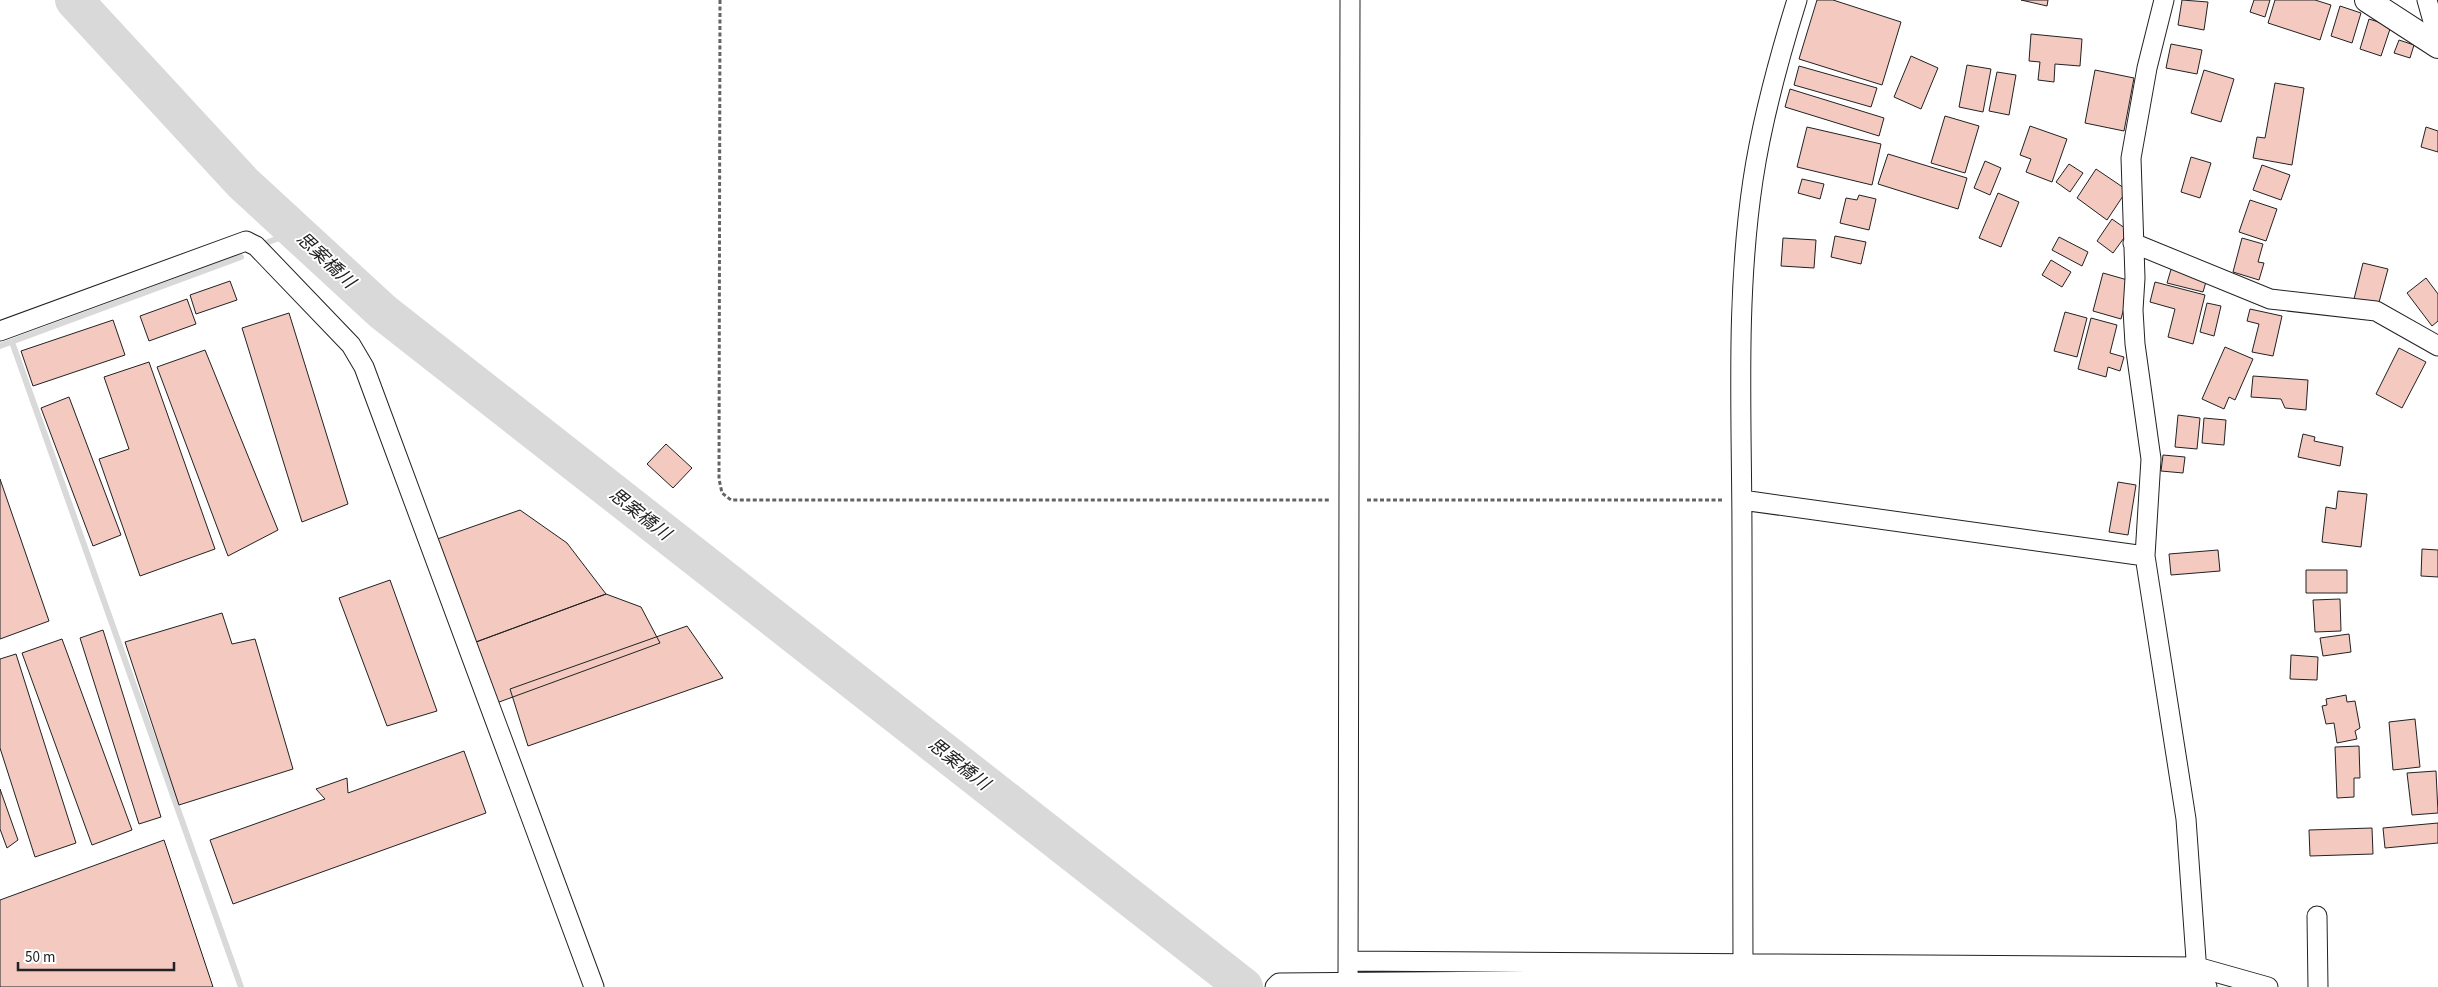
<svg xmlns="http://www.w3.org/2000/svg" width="2438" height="987" font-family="'Source Sans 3','Noto Sans JP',sans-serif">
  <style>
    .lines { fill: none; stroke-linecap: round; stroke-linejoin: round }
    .stream { stroke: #d9d9d9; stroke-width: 6 }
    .river { stroke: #d9d9d9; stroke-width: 38 }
    .building { fill: #f3c9c0; stroke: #222 }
    .minor-casing { stroke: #222; stroke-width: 21 }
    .tertiary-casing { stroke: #222; stroke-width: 26 }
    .path { stroke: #646464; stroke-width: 3; stroke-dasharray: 4 2.5; stroke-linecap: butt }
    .minor { stroke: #fff; stroke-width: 19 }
    .tertiary { stroke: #fff; stroke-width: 24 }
    .labels { text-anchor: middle; stroke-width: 4; stroke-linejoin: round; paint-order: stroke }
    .water-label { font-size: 18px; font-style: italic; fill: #222; stroke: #fff }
  </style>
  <rect width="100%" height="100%" fill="#fff"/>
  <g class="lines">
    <path class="stream" d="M263 244 295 232
      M12 342 241 987
      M0 346 241 257"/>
    <path class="river" d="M74 0 243 183 383 312 1244 987"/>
  </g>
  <path class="building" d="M1817 0H1833L1901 22 1882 85 1799 59Z
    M2021 0H2048L2047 6Z
    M2182 0 2208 2 2204 30 2178 25Z
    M2254 0H2270L2265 17 2250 12Z
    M2275 0H2315L2331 5 2320 40 2268 23Z
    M2340 6 2361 13 2352 43 2331 36Z
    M2369 19 2391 26 2381 56 2360 49Z
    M2031 34 2082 39 2080 66 2055 64 2054 82 2038 80 2040 62 2029 61Z
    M2399 40 2414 45 2410 58 2394 53Z
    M2171 44 2202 50 2197 74 2166 68Z
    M1911 56 1938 68 1921 109 1894 97Z
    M1967 65 1991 69 1983 112 1959 107Z
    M1799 66 1877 88 1871 107 1794 85Z
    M2095 70 2134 78 2124 131 2085 123Z
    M2204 70 2234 79 2221 122 2191 113Z
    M1997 72 2016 75 2009 115 1989 111Z
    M2275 83 2304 88 2292 165 2253 158 2257 137 2265 138Z
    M1790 89 1884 118 1879 136 1785 107Z
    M1945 116 1979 126 1965 173 1931 163Z
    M2030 126 2067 139 2052 182 2026 172 2031 159 2020 155Z
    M1807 127 1881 144 1872 185 1797 167Z
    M2426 127 2438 131V152L2421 147Z
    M1888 154 1967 178 1958 209 1878 184Z
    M2191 157 2211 163 2200 198 2181 192Z
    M1985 161 2001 168 1990 195 1974 188Z
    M2069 164 2083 173 2070 192 2056 182Z
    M2262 165 2290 175 2281 200 2253 190Z
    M2096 169 2127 190 2107 220 2077 198Z
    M1802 179 1824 184 1820 199 1798 193Z
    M1998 193 2019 202 2001 247 1979 238Z
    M1859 195 1876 199 1869 230 1840 223 1846 198 1857 200Z
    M2250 200 2277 209 2266 241 2239 232Z
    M2112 219 2129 231 2113 253 2097 241Z
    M1835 236 1866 242 1861 264 1831 257Z
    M2059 237 2088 252 2082 266 2052 250Z
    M1783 238 1816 240 1814 268 1781 266Z
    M2242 238 2263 244 2258 262 2264 263 2259 280 2233 272Z
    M2051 260 2071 272 2062 287 2042 275Z
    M2363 263 2388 269 2378 306 2354 299Z
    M2172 266 2208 275 2203 292 2167 283Z
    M2103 273 2131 281 2121 319 2093 311Z
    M2426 278 2438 294V321L2432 326 2407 293Z
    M230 281 237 300 196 314 190 295Z
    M2155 282 2205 295 2193 344 2168 337 2175 309 2150 302Z
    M187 299 196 324 149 341 140 316Z
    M2207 303 2221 306 2214 336 2200 332Z
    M2250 309 2282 316 2273 356 2252 352 2259 324 2247 321Z
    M2065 312 2087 318 2077 357 2054 351Z
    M289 313 348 504 302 522 242 328Z
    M2091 318 2117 325 2110 353 2124 357 2120 371 2108 367 2106 377 2078 369Z
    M113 320 125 355 33 386 21 351Z
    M2225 347 2253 359 2235 400 2229 397 2224 409 2202 399Z
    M2399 348 2426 362 2402 408 2376 394Z
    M205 350 278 530 228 556 157 367Z
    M149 362 215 549 140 576 99 459 129 449 104 377Z
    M2253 376 2308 380 2306 410 2285 408 2281 399 2251 397Z
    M69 397 121 535 93 546 41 408Z
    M2178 415 2200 418 2197 449 2175 447Z
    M2204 418 2226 420 2224 445 2202 443Z
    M2303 434 2315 437 2314 441 2343 447 2340 466 2298 457Z
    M666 444 692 468 673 488 647 464Z
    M2163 455 2185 457 2183 473 2161 471Z
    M0 479 49 621 0 639Z
    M2118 482 2136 485 2128 535 2109 532Z
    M2338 491 2367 494 2361 547 2322 542 2326 507 2336 509Z
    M520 510 567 543 606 594 476 642 442 601 426 543Z
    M2422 549 2438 550V577L2421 576Z
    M2218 550 2220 571 2171 575 2169 554Z
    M2306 570H2347V593H2306Z
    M390 580 437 711 387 726 339 598Z
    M606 594 641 607 660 643 491 705 476 642Z
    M2340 599 2341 631 2315 632 2313 600Z
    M222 613 232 644 255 639 293 769 179 805 125 642Z
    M687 626 723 678 528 746 510 689Z
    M103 630 161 817 139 824 80 638Z
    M2349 634 2351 652 2323 656 2320 638Z
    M62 639 132 830 92 845 22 653Z
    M16 654 76 843 35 857 0 748V659Z
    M2291 655 2318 657 2317 680 2290 679Z
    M2346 695 2347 702 2355 701 2360 728 2355 731 2357 739 2337 743 2334 723 2326 724 2322 706 2327 705 2326 699Z
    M2415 719 2420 767 2393 770 2389 722Z
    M2359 746 2360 778H2354V797L2337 798 2335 747Z
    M464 751 486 813 233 904 210 840 325 799 316 789 347 778 348 793Z
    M2436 771 2438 813 2412 815 2407 773Z
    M0 789 18 840 7 848 0 829Z
    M2438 823V843L2385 848 2383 828Z
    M2372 828 2373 854 2310 856 2309 830Z
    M164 840 213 987H0V900Z"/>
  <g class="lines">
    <defs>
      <path id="minor" d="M2164 0 2147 68 2131 158 2135 278 2133 310 2135 344 2151 459 2145 556 2186 819 2198 987
        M2427 0 2438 39
        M2133 243 2270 299 2376 311 2438 346
        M0 331 246 241 256 246 351 345 364 367 594 987
        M1742 500 2145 556
        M2317 916 2318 987
        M1348 961 2197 967 2268 987
        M1743 965C1743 823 1742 682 1742 540 1742 420 1735 300 1753 180 1762 120 1779 58 1797 0
        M1348 982 1350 0
        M1275 987 1279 983C1586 979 1892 982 2199 984L2207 987"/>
      <path id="tertiary" d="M2367 0 2438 46"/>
    </defs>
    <use href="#minor" class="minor-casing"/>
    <use href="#tertiary" class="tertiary-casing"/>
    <path class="path" d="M720 0 719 479 722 493 731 500H1331
      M1367 500H1724"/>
    <use href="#minor" class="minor"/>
    <use href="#tertiary" class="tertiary"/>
  </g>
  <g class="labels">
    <g class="water-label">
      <text transform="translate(326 260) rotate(43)" y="6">思案橋川</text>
      <text transform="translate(640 514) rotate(38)" y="6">思案橋川</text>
      <text transform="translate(959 764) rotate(38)" y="6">思案橋川</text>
    </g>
  </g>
  <path d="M18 962v8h156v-8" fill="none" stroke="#222222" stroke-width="2.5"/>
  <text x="25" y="962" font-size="15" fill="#222222" stroke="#ffffff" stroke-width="4" paint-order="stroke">50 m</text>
</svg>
